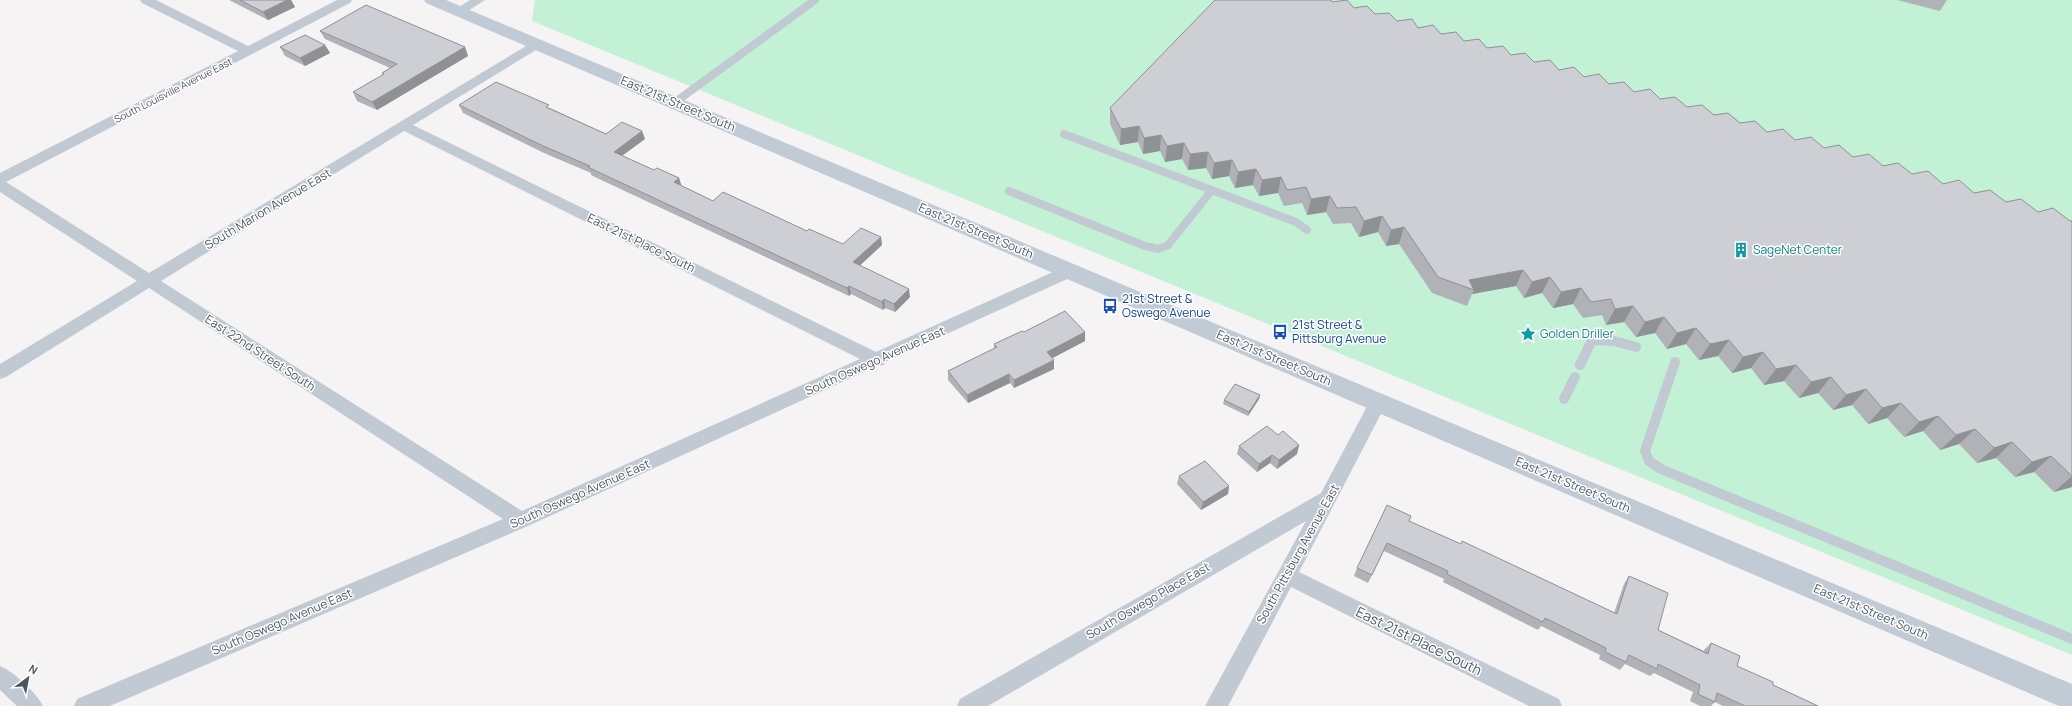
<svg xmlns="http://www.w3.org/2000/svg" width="2072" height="706" font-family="Manrope,sans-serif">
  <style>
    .green { fill: #c3f1d5 }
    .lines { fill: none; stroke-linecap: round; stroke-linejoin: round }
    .service-far1 { stroke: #c1cad2; stroke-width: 8 }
    .service { stroke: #c1cad2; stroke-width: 10 }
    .minor { fill: #c1cad2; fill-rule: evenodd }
    .secondary { fill: #c1cbd6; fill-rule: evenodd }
    .wall { fill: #b0b2b7 }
    .shaded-wall { fill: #909195 }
    .building { fill: #cdcfd5; stroke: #909195 }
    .labels { text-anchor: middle; stroke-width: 3; stroke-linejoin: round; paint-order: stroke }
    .far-street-label { font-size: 10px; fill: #4a5661; stroke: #fff }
    .street-label { font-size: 12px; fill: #4a5661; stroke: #fff }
    .culture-label { font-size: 12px; fill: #0d838f; stroke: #fff; text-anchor: start }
    .transit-label { font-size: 12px; fill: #164399; stroke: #fff; text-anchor: start }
    .near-street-label { font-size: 14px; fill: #4a5661; stroke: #fff }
  </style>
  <rect width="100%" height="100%" fill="#f5f3f3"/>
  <path class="green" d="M535 0H2072V655L532 21Z"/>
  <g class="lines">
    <path class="service-far1" d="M674 103 815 0
      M1064 134 1296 222 1307 230
      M1009 191 1145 246 1158 249 1168 245 1212 190"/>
    <path class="service" d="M1675 362 1645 451 1649 461 1661 469 2072 639
      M1580 365 1592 340 1614 341 1636 347
      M1564 399 1575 377"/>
    <path class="minor" d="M140 0H156L248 46 337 0H352L350 3 6 182 149 273 536 40 542 44 541 47 413 125 876 352 1064 267 1070 265 1076 267 1078 271 1076 275 885 362 884 365 877 366 528 526 110 706H74L77 699 503 519 149 288 6 377 0 379V364L137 281 0 192V173L238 51 142 3ZM404 131 860 359 522 511 161 281Z
      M470 0H485L463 14H455L453 11Z
      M1378 395 1384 397 1387 402 1299 572 1559 699 1562 706H1529L1291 587 1228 706H1205L1306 521 988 706H957L960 699 1321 493 1372 397Z
      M0 666C13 671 37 693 43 706H17L0 690Z"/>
    <path class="secondary" d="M424 0H446L2072 684V706H2059L426 3Z"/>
  </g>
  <path class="wall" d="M229 0H291L295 7 268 20Z
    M1897 0H1947L1940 11Z
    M1332 2 1441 34 1634 92 2070 221 2072 487 2054 492 2034 472 2015 477 1996 458 1977 463 1959 444 1940 450 1923 431 1904 437 1887 418 1868 424 1852 405 1833 410 1818 393 1799 398 1784 381 1764 385 1751 368 1732 373 1718 356 1699 360 1686 344 1667 349 1655 333 1636 337 1624 322 1606 325 1602 315 1583 318 1573 304 1553 308 1542 293 1524 298 1516 286 1472 294 1467 306 1432 293 1399 244 1386 246 1378 232 1359 237 1351 223 1333 224 1326 212 1307 215 1302 203 1284 206 1278 193 1259 196 1253 185 1235 188 1229 176 1212 179 1206 168 1188 170 1182 159 1165 162 1160 151 1143 154 1138 142 1120 145 1110 124V108Z
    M320 31 465 47 468 56 377 110 357 101 353 92 383 75 382 73 390 68 325 39Z
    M325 45 330 53 305 66 285 56 280 47Z
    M459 105 550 108 606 134 642 131 645 139 622 156 654 170 679 178 681 186 713 201 807 231 843 244 881 237 882 245 860 265 910 297 895 312 885 308 883 310 851 294 849 296 597 178 591 175V173L544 153 463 113Z
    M1024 332 1085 341 1052 358 1054 360V369L1014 388 1010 383 968 403 948 380V371L994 349V344Z
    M1260 395 1259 399 1248 416 1223 404 1224 400Z
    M1278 435 1299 445 1297 454 1277 469 1270 463 1257 472 1237 454 1239 446Z
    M1179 476 1229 486 1228 494 1201 510 1177 484Z
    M1409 521 1614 613 1624 584 1629 576 1658 630 1704 651V650L1711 643 1737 666 1773 685 1818 706H1723L1715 702 1711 706H1700L1690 701 1693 692 1654 673 1650 676 1625 664 1620 670 1599 659 1600 655 1541 626 1538 630 1443 582 1444 579 1384 551 1368 583 1354 576 1357 568Z"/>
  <path class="shaded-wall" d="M287 0H291L295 7 268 20 263 12Z
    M325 45 330 53 305 66 300 58Z
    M465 47 468 56 377 110 372 102Z
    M1139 126 1138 142 1120 145 1121 129Z
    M642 131 645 139 616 160 614 152Z
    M1161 135 1160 151 1143 154 1144 138Z
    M1184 143 1182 159 1165 162 1167 146Z
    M1208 152 1206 168 1188 170 1190 154Z
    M1232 160 1229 176 1212 179 1214 163Z
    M1256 169 1253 185 1235 188 1238 172Z
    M1281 177 1278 193 1259 196 1262 180Z
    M679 178 682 187 674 182Z
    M1330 196 1326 212 1307 215 1311 199Z
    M1382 216 1378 232 1359 237 1364 221Z
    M1404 227 1399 244 1386 246 1391 230Z
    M881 237 882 245 855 270 853 262Z
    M1523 270 1516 286 1472 294 1474 290 1469 280Z
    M1550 277 1542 293 1524 298 1532 282Z
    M849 286 851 294 849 296 847 288Z
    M1581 288 1573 304 1553 308 1561 292Z
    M909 289 910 297 895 312 894 304Z
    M884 299 885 308 883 310 882 302Z
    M1633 306 1624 322 1606 325 1615 309Z
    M1664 317 1655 333 1636 337 1645 322Z
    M1696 328 1686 344 1667 349 1677 333Z
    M1085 332V341L1047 361V352Z
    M1729 340 1718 356 1699 360 1710 344Z
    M1763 352 1751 368 1732 373 1743 357Z
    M1054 360V369L1014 388V380Z
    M1796 365 1784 381 1764 385 1776 369Z
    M1009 374 1010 383 968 403 967 395Z
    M1831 377 1818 393 1799 398 1811 382Z
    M1866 389 1852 405 1833 410 1846 395Z
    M1260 395 1259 399 1248 416 1249 412Z
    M1901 403 1887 418 1868 424 1882 408Z
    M1938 416 1923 431 1904 437 1919 422Z
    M1975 429 1959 444 1940 450 1956 435Z
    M2012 442 1996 458 1977 463 1994 448Z
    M1299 445 1297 454 1277 469 1279 460Z
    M1272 455 1270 463 1257 472 1259 464Z
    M2051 456 2034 472 2015 477 2032 462Z
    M2072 476V487L2054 492Z
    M1229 486 1228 494 1201 510 1203 502Z"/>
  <path class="building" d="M240 0H287L263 12Z
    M1215 0H1331L1332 2 1347 0 1354 8 1367 6 1375 14 1389 13 1397 21 1412 19 1418 28 1433 25 1441 34 1456 32 1464 41 1479 39 1487 48 1503 46 1511 55 1525 53 1534 62 1550 60 1559 70 1574 67 1584 77 1599 74 1609 84 1624 82 1634 92 1650 89 1660 99 1675 97 1687 107 1702 105 1714 115 1728 113 1740 123 1755 121 1767 132 1783 129 1795 140 1811 137 1824 148 1839 145 1853 157 1869 154 1883 166 1898 163 1912 174 1928 171 1943 184 1959 180 1974 193 1990 190 2006 202 2021 199 2038 212 2053 208 2070 221H2072V476L2051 456 2032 462 2012 442 1994 448 1975 429 1956 435 1938 416 1919 422 1901 403 1882 408 1866 389 1846 395 1831 377 1811 382 1796 365 1776 369 1763 352 1743 357 1729 340 1710 344 1696 328 1677 333 1664 317 1645 322 1633 306 1615 309 1611 299 1591 302 1581 288 1561 292 1550 277 1532 282 1523 270 1469 280 1474 290 1438 277 1404 227 1391 230 1382 216 1364 221 1356 207 1337 208 1330 196 1311 199 1306 187 1287 190 1281 177 1262 180 1256 169 1238 172 1232 160 1214 163 1208 152 1190 154 1184 143 1167 146 1161 135 1144 138 1139 126 1121 129 1110 108Z
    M366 5 465 47 372 102 353 92 384 74 382 73 397 64 320 31Z
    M305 35 325 45 300 58 280 47Z
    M496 82 549 105 546 107 606 134 622 122 642 131 614 152 654 170 657 168 679 178 674 182 713 201 723 192 807 231 809 229 843 244 861 228 881 237 853 262 909 289 894 304 884 299 882 302 849 286 847 288 594 170 588 167 590 166 541 145 459 105Z
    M1065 311 1085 332 1047 352 1054 360 1014 380 1009 374 967 395 948 371 997 347 994 344 1022 331 1024 332Z
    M1235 384 1260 395 1249 412 1224 400Z
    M1267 426 1278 435 1283 431 1299 445 1279 460 1272 455 1259 464 1239 446Z
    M1205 461 1229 486 1203 502 1179 476Z
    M1387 505 1411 516 1409 521 1461 544 1462 541 1617 614 1629 576 1668 593 1658 630 1708 654 1711 643 1740 656 1737 666 1773 682V685L1818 706H1745L1717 693 1715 702 1698 694 1700 685 1658 664 1657 669 1629 655 1626 662 1605 652 1606 648 1545 618 1543 622 1447 574 1448 571 1387 543 1372 575 1357 568Z"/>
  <defs>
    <symbol id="building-bare" viewBox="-9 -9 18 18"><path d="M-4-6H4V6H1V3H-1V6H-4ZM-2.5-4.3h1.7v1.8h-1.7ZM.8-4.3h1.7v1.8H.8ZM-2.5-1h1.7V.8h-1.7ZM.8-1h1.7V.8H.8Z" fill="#0f9aa8" stroke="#fff" stroke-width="2.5" paint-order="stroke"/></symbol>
    <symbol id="bus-bare" viewBox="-9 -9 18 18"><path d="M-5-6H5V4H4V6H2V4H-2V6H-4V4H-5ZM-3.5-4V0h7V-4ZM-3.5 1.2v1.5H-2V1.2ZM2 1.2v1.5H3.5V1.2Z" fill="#1a4fb4" stroke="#fff" stroke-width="2.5" paint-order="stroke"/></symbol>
    <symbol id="sight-bare" viewBox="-9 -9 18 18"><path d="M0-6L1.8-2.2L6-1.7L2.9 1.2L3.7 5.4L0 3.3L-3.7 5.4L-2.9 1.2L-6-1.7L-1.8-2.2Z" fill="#0f9aa8" stroke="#fff" stroke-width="2.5" paint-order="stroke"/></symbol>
  </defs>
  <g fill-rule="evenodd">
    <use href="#building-bare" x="1730" y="239" width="22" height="22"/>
    <use href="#bus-bare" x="1099" y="295" width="22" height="22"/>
    <use href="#bus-bare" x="1269" y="321" width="22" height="22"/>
    <use href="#sight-bare" x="1517" y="323" width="22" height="22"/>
  </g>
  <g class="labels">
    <g class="far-street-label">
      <text transform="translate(173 90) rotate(-27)" y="4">South Louisville Avenue East</text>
    </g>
    <g class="street-label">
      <text transform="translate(678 104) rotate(23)" y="4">East 21st Street South</text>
      <text transform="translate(268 209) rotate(-31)" y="4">South Marion Avenue East</text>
      <text transform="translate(976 231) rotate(23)" y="4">East 21st Street South</text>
      <text transform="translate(641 243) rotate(26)" y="4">East 21st Place South</text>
      <text transform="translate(260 353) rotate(33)" y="4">East 22nd Street South</text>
      <text transform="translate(1274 358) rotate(23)" y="4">East 21st Street South</text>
      <text transform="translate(875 361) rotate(-24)" y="4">South Oswego Avenue East</text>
      <text transform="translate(1573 485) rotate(23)" y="4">East 21st Street South</text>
      <text transform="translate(580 494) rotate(-24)" y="4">South Oswego Avenue East</text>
      <text transform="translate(1298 554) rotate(-61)" y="4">South Pittsburg Avenue East</text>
      <text transform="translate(1148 601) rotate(-30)" y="4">South Oswego Place East</text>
      <text transform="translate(1871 612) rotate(23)" y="4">East 21st Street South</text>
      <text transform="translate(282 622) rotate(-23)" y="4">South Oswego Avenue East</text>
    </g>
    <g class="culture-label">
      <text x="1753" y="254">SageNet Center</text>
      <text x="1540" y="338">Golden Driller</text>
    </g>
    <g class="transit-label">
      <text x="1122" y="303">21st Street &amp;<tspan x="1122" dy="14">Oswego Avenue</tspan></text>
      <text x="1292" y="329">21st Street &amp;<tspan x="1292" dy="14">Pittsburg Avenue</tspan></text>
    </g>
    <g class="near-street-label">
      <text transform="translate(1419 641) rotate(26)" y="5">East 21st Place South</text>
    </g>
  </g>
  <g transform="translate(28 678) rotate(32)" stroke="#ffffff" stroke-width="3" paint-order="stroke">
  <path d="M0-3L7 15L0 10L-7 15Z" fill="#4a5661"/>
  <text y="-6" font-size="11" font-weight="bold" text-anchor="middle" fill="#4a5661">N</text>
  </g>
</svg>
